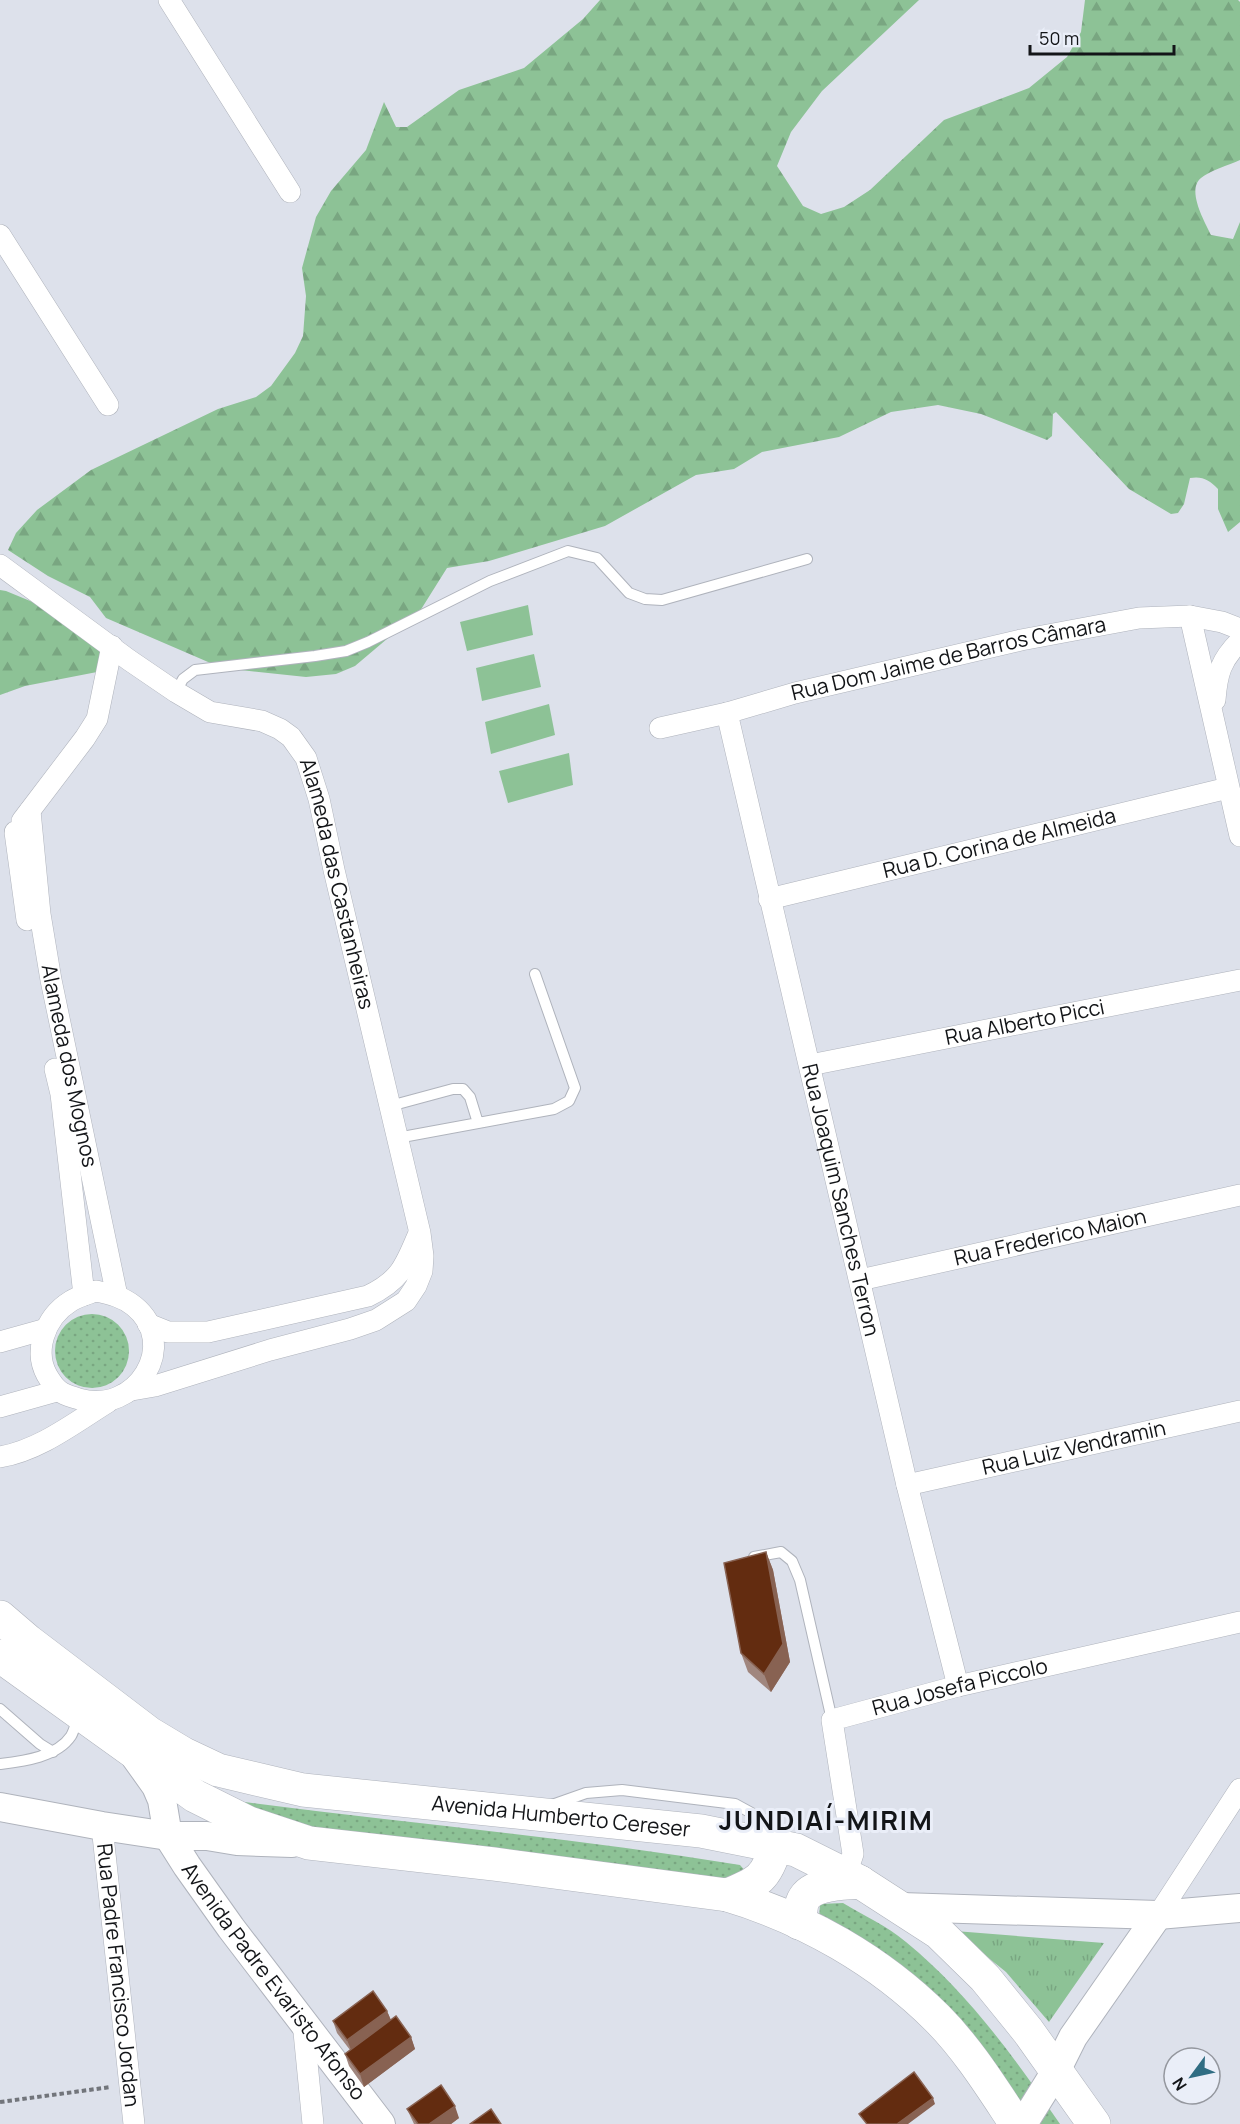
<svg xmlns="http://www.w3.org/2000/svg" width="1240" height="2124" font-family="Manrope,sans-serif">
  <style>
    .grass { fill: url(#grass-dots) }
    .forest { fill: url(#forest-firs) }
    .park { fill: url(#park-tufts) }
    .pitch { fill: #8dc296 }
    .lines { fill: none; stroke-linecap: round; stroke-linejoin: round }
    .lane-casing { stroke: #afb3bc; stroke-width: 12 }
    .street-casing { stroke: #afb3bc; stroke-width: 22 }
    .secondary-casing { stroke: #afb3bc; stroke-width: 30 }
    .primary-casing { stroke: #afb3bc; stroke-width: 34 }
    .path { stroke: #72757b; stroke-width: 4; stroke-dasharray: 4.5 3; stroke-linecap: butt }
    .lane { stroke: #fff; stroke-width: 10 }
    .street { stroke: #fff; stroke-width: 21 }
    .secondary { stroke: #fff; stroke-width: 28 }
    .primary { stroke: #fff; stroke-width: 33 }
    .wall { fill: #a0867e }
    .shaded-wall { fill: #886252 }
    .building { fill: #632c10; stroke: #886252; stroke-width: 1.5 }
    .labels { text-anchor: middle; stroke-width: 6; stroke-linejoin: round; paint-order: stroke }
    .street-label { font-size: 21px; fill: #131518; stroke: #eaeef8 }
    .district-label { font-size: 27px; font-weight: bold; letter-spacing: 1.5px; fill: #131518; stroke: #eaeef8 }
  </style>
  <defs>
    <pattern id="grass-dots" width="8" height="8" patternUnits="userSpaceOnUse" patternTransform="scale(1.5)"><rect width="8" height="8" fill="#8dc296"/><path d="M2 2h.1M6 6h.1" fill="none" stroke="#79a681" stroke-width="1.8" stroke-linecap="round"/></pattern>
    <pattern id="forest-firs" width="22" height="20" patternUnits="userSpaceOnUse" patternTransform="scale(1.5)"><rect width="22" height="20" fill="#8dc296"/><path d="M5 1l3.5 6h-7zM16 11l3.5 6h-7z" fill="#79a681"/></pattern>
    <pattern id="park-tufts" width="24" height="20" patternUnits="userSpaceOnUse" patternTransform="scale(1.5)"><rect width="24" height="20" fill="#8dc296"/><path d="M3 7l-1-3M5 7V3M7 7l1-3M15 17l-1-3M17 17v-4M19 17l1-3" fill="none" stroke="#79a681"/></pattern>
  </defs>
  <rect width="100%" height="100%" fill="#dde1eb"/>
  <path class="grass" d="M55 1351a37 37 0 1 1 74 0a37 37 0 1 1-74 0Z
    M222 1799C395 1822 568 1837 740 1865L748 1874 739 1882 292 1825Z
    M843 1903C863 1915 887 1926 906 1942 969 1994 1014 2057 1060 2124H1038L819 1919 820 1904Z"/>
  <path class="forest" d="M600 0H919L822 91 791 132 777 166 803 206 821 214 844 207 870 190 944 120 1029 88 1067 57 1081 32 1085 0H1238L1240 2V160C1229 165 1209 171 1201 178 1186 190 1205 222 1211 235L1233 239 1240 222V522L1228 532 1218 509V489C1209 480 1203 476 1190 478L1184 504 1178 513 1171 514 1129 489 1056 412 1053 414 1052 436 1047 440 981 414 938 405 891 412 839 437 762 452 734 469 696 475 605 526 489 561 447 568 420 611 355 666 336 674 306 677 222 668 106 618 90 597 48 576 8 550 16 533 37 510 91 470 218 409 256 397 271 386 295 353 303 336 306 296 302 268 316 217 331 191 366 150 384 102 396 127H407L459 90 524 68 583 19Z
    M0 590 6 591 69 617 102 654 97 672 25 686 0 695Z"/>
  <path class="park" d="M955 1931 1104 1943 1049 2022 1006 1972Z"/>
  <path class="pitch" d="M528 605 533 635 467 651 460 622Z
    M534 654 541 687 482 701 476 668Z
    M549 704 555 735 491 754 485 722Z
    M569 753 573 785 508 803 499 771Z"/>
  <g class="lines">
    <defs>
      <path id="lane" d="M176 692 183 679 195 670 315 656 346 651 368 642 490 581 568 551 597 558 629 593 645 599 662 600 807 559
        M390 1106 453 1089H463L470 1097 478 1123
        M397 1138 554 1109 569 1101 575 1088 535 974
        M754 1557 781 1552 792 1561 800 1580 832 1720
        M0 1709 40 1744 53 1752
        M0 1764C24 1761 57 1757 71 1736 74 1731 76 1723 78 1717
        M552 1805 586 1793 622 1790 735 1804 770 1823 786 1839"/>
      <g id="street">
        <path d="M169 0 290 192"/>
        <path d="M0 235 108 405"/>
        <path id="s1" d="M0 565 129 660 176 692 210 712 262 721 280 729 291 737 306 758 319 799 334 870 420 1233 423 1256 422 1271 416 1286 406 1301 376 1320 350 1329 270 1350 155 1386 132 1390"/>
        <path d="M1190 616 1240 836"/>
        <path d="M1215 700C1217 673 1221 660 1240 641"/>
        <path id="s2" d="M727 713 907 1485 958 1686"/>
        <path id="s3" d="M660 728 727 713 795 693 1021 640 1139 618 1190 616 1222 622 1240 629"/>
        <path id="s4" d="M30 811 40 914 51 980 117 1296"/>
        <path d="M22 821 85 738 97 719 112 646"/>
        <path d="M15 832 27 920"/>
        <path id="s5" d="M769 899 1228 788"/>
        <path id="s6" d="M810 1065 1240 980"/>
        <path d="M55 1069 61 1094 84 1295"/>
        <path id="s7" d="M860 1280 1240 1195"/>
        <path d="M96 1291C110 1294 123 1297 134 1306 181 1344 136 1416 79 1399 65 1395 58 1393 50 1380 31 1353 45 1317 71 1301 79 1296 88 1294 96 1291Z"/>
        <path d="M148 1324 168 1332H208L368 1296C401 1280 405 1266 419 1233"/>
        <path d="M0 1342 46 1329"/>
        <path d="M0 1407 57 1391"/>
        <path d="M0 1457C40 1450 74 1423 108 1402"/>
        <path id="s8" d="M907 1485 1240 1411"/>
        <path id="s9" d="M102 1826 134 2124"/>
        <path id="s10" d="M846 1875 853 1854 832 1720 958 1686 1240 1622"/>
        <path d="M1158 1915 1240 1789"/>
        <path d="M303 2022 313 2124"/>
      </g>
      <g id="secondary">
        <path id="s11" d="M136 1758 156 1786 162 1800 168 1836 187 1866 231 1928 381 2124"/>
        <path d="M0 1807 102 1826 168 1836H207L237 1841 292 1843"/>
        <path d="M901 1907 1158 1915 1240 1908"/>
        <path d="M1023 2124 1056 2071 1073 2037 1158 1915"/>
      </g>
      <g id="primary">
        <path id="s12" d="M0 1617 28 1641 149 1733 184 1754 218 1770 303 1790 701 1831 796 1850 860 1882 939 1933 985 1978 1028 2031 1094 2124"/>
        <path d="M0 1656 195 1796 249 1823 309 1843 494 1864 727 1895C805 1918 880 1961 937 2018 968 2049 992 2088 1016 2124"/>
        <path d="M727 1895C758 1883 767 1878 776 1845"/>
        <path d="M799 1923C800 1916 801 1909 802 1903 809 1882 842 1884 860 1882"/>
      </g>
    </defs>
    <use href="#lane" class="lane-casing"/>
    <use href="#street" class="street-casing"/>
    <use href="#secondary" class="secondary-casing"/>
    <use href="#primary" class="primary-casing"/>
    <path class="path" d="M0 2102 111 2087"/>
    <use href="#lane" class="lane"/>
    <use href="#street" class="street"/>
    <use href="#secondary" class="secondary"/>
    <use href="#primary" class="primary"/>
  </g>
  <path class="wall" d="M766 1552 773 1570 790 1662 771 1692 748 1672 741 1653Z
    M387 2011 391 2020 411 2037 415 2049 364 2087 349 2066 345 2054 350 2050 337 2033 333 2021Z
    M407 2109 459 2118 451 2124H414Z"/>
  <path class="shaded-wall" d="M766 1552 773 1570 790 1662 771 1692 764 1674Z
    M387 2011 392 2023 352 2052 347 2040Z
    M411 2037 415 2049 364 2087 360 2074Z
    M933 2098 935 2104 908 2124H897Z
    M455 2106 459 2118 451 2124H429Z"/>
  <path class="building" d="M766 1552 783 1644 764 1674 741 1653 724 1563Z
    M373 1991 387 2011 347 2040 333 2021Z
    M396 2016 411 2037 360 2074 345 2054Z
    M914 2072 933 2098 897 2124H867L859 2114Z
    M441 2085 455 2106 429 2124H418L407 2109Z
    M491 2109 501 2124H470Z"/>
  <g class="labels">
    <g class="street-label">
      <text dy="7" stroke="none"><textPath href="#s3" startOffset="297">Rua Dom Jaime de Barros Câmara</textPath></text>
      <text dy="7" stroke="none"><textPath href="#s5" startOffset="237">Rua D. Corina de Almeida</textPath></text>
      <text dy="7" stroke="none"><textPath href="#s1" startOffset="498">Alameda das Castanheiras</textPath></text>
      <text dy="7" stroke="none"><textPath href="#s6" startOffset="219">Rua Alberto Picci</textPath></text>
      <text dy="7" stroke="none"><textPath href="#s4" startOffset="258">Alameda dos Mognos</textPath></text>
      <text dy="7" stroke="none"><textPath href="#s2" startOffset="500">Rua Joaquim Sanches Terron</textPath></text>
      <text dy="7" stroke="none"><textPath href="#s7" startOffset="195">Rua Frederico Maion</textPath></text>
      <text dy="7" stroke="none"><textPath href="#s8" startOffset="171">Rua Luiz Vendramin</textPath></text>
      <text dy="7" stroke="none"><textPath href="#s10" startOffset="290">Rua Josefa Piccolo</textPath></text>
      <text dy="7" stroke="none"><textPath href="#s12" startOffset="614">Avenida Humberto Cereser</textPath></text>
      <text dy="7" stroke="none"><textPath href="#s9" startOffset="150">Rua Padre Francisco Jordan</textPath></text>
      <text dy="7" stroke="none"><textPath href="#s11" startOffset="266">Avenida Padre Evaristo Afonso</textPath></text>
    </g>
    <g class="district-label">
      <text x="826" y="1830">JUNDIAÍ-MIRIM</text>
    </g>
  </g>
  <g transform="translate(1192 2076) rotate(237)"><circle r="28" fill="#eaeef8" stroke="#94979e" stroke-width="1.5"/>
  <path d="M0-4.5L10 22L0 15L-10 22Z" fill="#306d83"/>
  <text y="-9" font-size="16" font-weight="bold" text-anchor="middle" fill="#131518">N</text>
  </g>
  <path d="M1030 45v9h144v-9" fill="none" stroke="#131518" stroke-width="3"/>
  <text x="1039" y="45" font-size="18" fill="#131518" stroke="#eaeef8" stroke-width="4.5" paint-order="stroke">50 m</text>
</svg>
